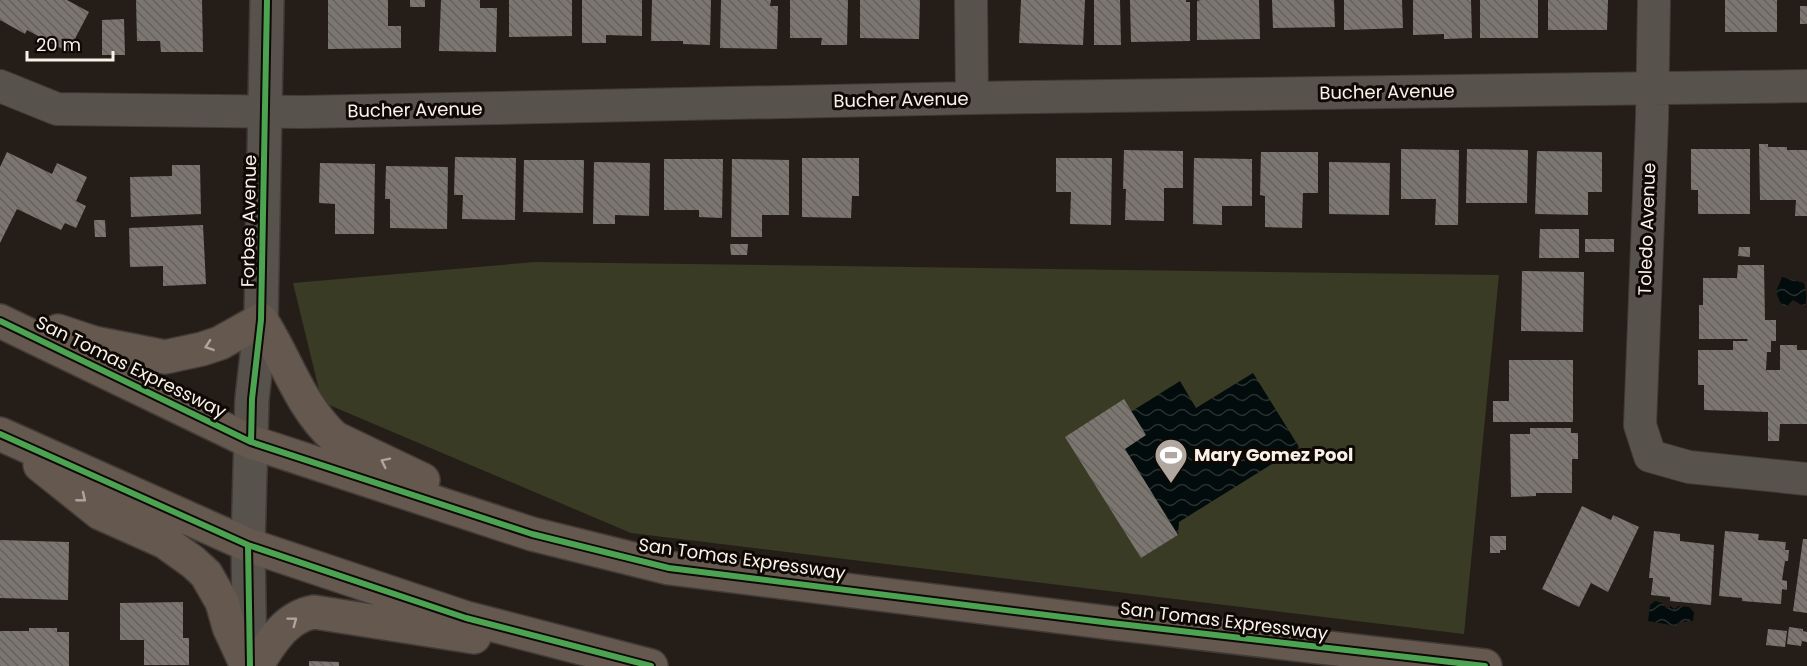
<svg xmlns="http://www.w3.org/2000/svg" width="1807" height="666" font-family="Poppins,sans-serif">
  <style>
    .green { fill: #393b25 }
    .water { fill: url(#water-waves) }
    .building { fill: url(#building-back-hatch) }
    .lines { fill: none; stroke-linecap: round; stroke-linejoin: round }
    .street-casing { stroke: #413a36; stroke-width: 34 }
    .secondary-casing { stroke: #413a36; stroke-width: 36 }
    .highway-casing { stroke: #413a36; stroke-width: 36 }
    .street { stroke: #58524d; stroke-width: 32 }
    .secondary { stroke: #58524d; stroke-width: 33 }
    .highway { stroke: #65584f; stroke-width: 33 }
    .cycleway-casing { stroke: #0f0905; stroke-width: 10 }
    .cycleway { stroke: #4ca352; stroke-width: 6 }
    .oneway { stroke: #b0a49c }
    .labels { text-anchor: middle; stroke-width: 6; stroke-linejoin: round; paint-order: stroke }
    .street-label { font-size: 18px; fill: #faf1e9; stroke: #0f0905 }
    .poi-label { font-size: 18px; font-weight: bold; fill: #faf1e9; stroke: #0f0905; text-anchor: start }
  </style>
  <defs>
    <pattern id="water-waves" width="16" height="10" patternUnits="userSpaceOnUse" patternTransform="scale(1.5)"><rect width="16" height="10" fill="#030c0d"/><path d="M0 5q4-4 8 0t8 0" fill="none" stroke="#293030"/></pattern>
    <pattern id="building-back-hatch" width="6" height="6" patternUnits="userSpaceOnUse" patternTransform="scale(1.5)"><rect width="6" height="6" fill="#7c7670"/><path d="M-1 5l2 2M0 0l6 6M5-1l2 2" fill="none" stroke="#66615d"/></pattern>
  </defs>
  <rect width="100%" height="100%" fill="#251e18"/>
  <path class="green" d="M535 262 1499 275 1464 634 631 533 322 402 293 283Z"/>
  <path class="water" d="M1782 277 1804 283C1806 290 1807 299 1805 307L1793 300 1787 306H1784L1780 302 1776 292Z
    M1253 373 1299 447 1179 522 1178 535 1147 554 1078 445 1180 381 1196 408Z
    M1655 601 1662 603 1667 609 1671 606 1674 609 1679 606 1689 607 1694 612 1693 621 1679 622 1676 626 1648 621 1650 605Z"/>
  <path class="building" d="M0 0H67L89 12 68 52 27 30 25 34 0 20Z
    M136 0H202L203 52H161L160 41H137Z
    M328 0H388V26H401V48L328 49Z
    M410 0H425V7H410Z
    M441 0H480V8H497L496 52 439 51Z
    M509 0H572V36L509 37Z
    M582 0H642V36L606 35V43H582Z
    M652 0H711L710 45 683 44V41H651Z
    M721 0H771L770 6H778L777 49 720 48Z
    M790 0H848L847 45H821L822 38H790Z
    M860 0H920L919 39 860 38Z
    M1021 0H1085L1083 45 1019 43Z
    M1094 0H1120L1121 45H1094Z
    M1130 0H1186V2H1190V41L1131 42Z
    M1201 0H1259L1260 39 1197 40V1Z
    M1272 0H1334L1335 27 1273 28Z
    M1344 0H1402L1403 28 1344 30Z
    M1413 0H1471L1472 38 1444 39V34L1413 35Z
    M1480 0H1538V38H1480Z
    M1548 0H1608L1607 30H1548Z
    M1725 0H1777V32H1725Z
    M1800 6H1807V24H1800Z
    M124 19 125 55H102V20Z
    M1759 144H1768V147H1787V150H1807V216H1795L1796 200H1760Z
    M1401 149 1459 150 1458 225H1435L1436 199H1401Z
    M1467 149 1528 150 1527 203H1466Z
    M1691 149H1750V214H1698V190H1691Z
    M1124 150 1183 151V188H1164V221L1125 220 1126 189H1123Z
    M1537 151 1602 152V192H1588V215L1535 214Z
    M7 152 52 174 57 163 87 177 76 201 86 206 76 228 65 223 61 230 17 209 0 243V167Z
    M1261 152H1318V193H1303L1302 228 1265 227V196L1260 195Z
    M455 157 516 158 515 220 462 219 463 195H454Z
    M802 158H859V196H852L851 218 802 217Z
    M1056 158H1112L1111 225 1070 224 1071 192H1056Z
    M1194 158 1252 159V206H1222V225L1193 224Z
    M664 159H723L722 218 699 217V210H664Z
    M732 159 789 160V215H762V237H731Z
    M524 160H584L583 213 523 212Z
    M594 162 650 163 649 216 615 215V224H593Z
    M1329 162 1390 163 1389 215 1329 214Z
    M320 163 375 164 374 234H335V204L319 203Z
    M172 165H200L201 214 131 217 130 177 172 176Z
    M386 166 448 167 447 229 390 228V199H385Z
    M94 220H105L106 237H95Z
    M203 225 206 284 163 286V266L130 267 129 228Z
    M1540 229H1579V258H1539Z
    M1585 239H1614V252H1585Z
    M730 244H748L747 255H731Z
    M1739 247H1750V257L1738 256Z
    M1738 265H1764L1765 320H1776V341H1771V352H1767L1766 370H1780V345H1797V350H1807V424H1780L1779 441H1768V412L1704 410V385H1698V350H1733V341H1748L1747 339H1699V305H1703V278H1737Z
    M1522 271 1584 272 1583 332 1521 331Z
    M1509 360H1573V422H1493V401H1509Z
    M1124 399 1146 435 1125 449 1178 535 1141 558 1065 437Z
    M1530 428H1571V433H1578V459H1572V493H1536V496L1511 497 1510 434H1530Z
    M1582 506 1611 520 1613 515 1639 527 1608 592 1591 583 1579 607 1542 589Z
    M1654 531 1680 534V541L1714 545 1711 605 1670 601V597L1651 595 1653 578H1649Z
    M1725 531 1759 534 1758 540 1786 542 1785 550H1789L1788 561H1785L1782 580 1787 581V590L1782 589 1781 604 1742 601V598L1719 596Z
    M1490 536H1506V550H1500V553H1490Z
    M1803 539H1807V613L1793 611Z
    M0 540 69 542 68 600 0 598Z
    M183 602V638H189V665H144V640H120V603Z
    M1789 627 1803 629V631L1807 632V642L1802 641 1801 646 1787 644Z
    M29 628H57V632H69V666H0V631H29Z
    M1768 629 1787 631 1785 647 1766 645Z
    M309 661 339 662V666H309Z"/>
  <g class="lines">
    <defs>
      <path id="street" d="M971 0 972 98
        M1654 0 1652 119 1640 425 1650 456 1689 467 1807 479
        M0 86 57 109 303 112 972 98 1807 86"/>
      <path id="secondary" d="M250 666 248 545 252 399 261 320 267 0"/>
      <path id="highway" d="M0 321 251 442 532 534 669 568 1111 623 1485 666
        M58 331 94 343 165 357 202 349 220 343 261 320C286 358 300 407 335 438L423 480
        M0 434 248 545 466 618 651 666
        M40 465 100 513 165 542 193 562 206 574 222 602 229 627 247 666
        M256 666C271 643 285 617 314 612L474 637"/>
    </defs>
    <use href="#street" class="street-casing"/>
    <use href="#secondary" class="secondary-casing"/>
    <use href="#highway" class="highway-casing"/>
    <use href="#street" class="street"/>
    <use href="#secondary" class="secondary"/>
    <use href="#highway" class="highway"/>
    <defs>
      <path id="cycleway" d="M0 321 251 442 532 534 669 568 1111 623 1485 666
        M0 434 248 545 466 618 651 666
        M251 442 252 399 261 320 267 0
        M248 545 250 666"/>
    </defs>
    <use href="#cycleway" class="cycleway-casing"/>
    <use href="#cycleway" class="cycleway"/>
  </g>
  <defs><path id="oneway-chevron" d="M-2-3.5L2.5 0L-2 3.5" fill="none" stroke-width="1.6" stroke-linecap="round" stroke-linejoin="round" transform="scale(1.5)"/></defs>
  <g class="oneway">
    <use href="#oneway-chevron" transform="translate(209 346) rotate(161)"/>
    <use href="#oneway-chevron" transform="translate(385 462) rotate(-154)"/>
    <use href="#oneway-chevron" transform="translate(82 498) rotate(39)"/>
    <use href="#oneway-chevron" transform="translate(293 621) rotate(-37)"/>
  </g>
  <defs>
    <symbol id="stadium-pin" viewBox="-11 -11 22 30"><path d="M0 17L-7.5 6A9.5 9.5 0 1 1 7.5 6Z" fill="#afa7a0" stroke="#0f0905"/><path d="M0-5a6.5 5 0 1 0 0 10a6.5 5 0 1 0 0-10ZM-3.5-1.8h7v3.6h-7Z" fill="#fff"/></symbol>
  </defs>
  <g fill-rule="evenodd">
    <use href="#stadium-pin" x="1152" y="436" width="38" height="52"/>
  </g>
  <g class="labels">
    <g class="street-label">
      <text transform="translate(1387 92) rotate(-1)" y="6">Bucher Avenue</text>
      <text transform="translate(901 100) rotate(-1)" y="6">Bucher Avenue</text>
      <text transform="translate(415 110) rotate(-1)" y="6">Bucher Avenue</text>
      <text transform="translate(249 221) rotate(-89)" y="6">Forbes Avenue</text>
      <text transform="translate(1647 229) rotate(-88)" y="6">Toledo Avenue</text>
      <text transform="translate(131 367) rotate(26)" y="6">San Tomas Expressway</text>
      <text transform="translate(742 559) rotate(8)" y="6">San Tomas Expressway</text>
      <text transform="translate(1224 621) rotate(7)" y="6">San Tomas Expressway</text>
    </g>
    <g class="poi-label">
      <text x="1194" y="461">Mary Gomez Pool</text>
    </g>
  </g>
  <path d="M27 51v9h86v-9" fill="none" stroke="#faf1e9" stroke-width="3"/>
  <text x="36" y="51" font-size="18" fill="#faf1e9" stroke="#0f0905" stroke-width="4.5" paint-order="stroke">20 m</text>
</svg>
